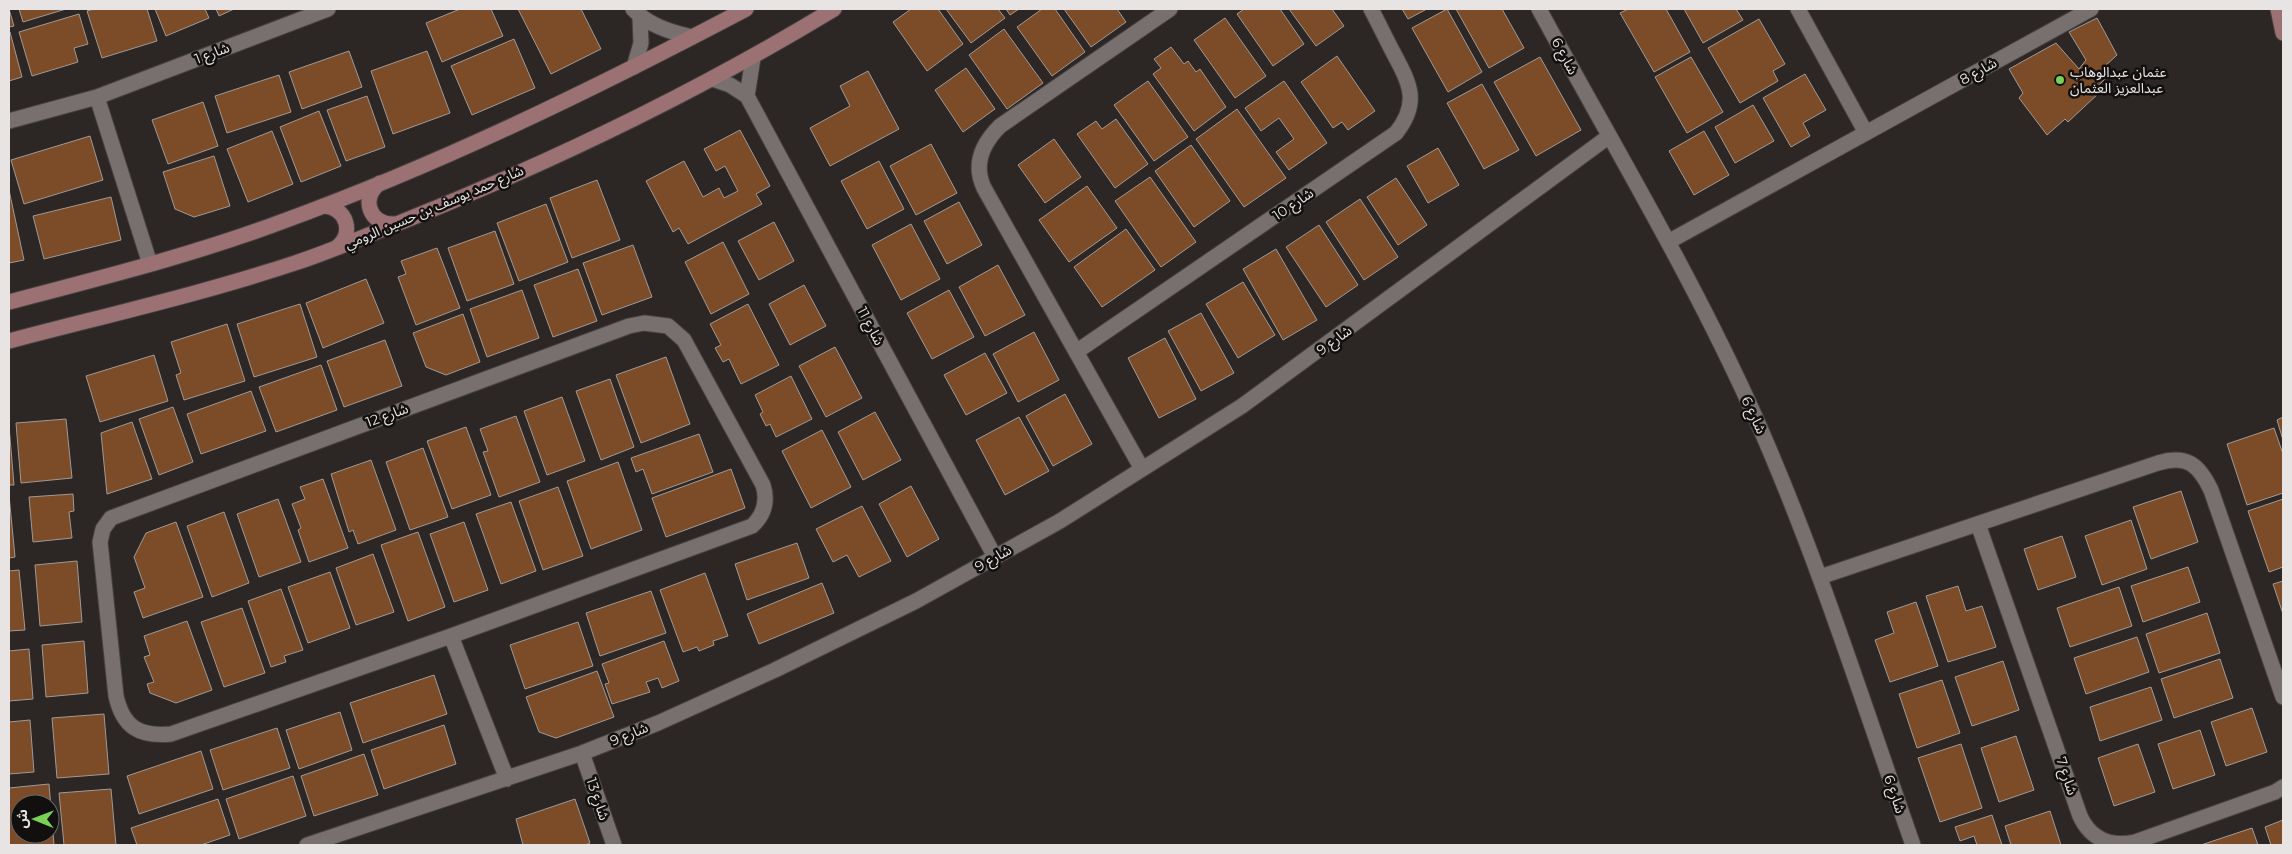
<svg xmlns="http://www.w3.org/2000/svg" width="2292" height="854" font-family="Montserrat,'Noto Sans Arabic',sans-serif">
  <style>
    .building { fill: #7c4b27; stroke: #a09a96; fill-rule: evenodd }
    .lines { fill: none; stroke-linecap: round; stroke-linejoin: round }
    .street-casing { stroke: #474241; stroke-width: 17 }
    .secondary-casing { stroke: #474241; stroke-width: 17 }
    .street { stroke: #77706e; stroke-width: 15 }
    .secondary { stroke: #9c7174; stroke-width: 15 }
    .poi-dot { fill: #7bd156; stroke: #12100f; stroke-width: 2 }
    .labels { text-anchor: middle; stroke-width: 5; stroke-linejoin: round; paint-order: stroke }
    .street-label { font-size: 14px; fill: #e8e4e3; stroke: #12100f }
    .poi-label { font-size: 14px; fill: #e8e4e3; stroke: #12100f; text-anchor: start }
  </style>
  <rect width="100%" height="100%" fill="#2c2625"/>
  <path class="building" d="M9 9 14 26 9 27Z
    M19 9H66L23 22Z
    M94 9H147L157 41 102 58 87 11Z
    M155 9H205L209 18 166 36Z
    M216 9H234L219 16Z
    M460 9H491L503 36 442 62 426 23Z
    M518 9H581L601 49 551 74Z
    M911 9H938L963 44 927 71 893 22Z
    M946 9H998L1005 18 971 43Z
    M1006 9H1019L1010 15Z
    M1042 9H1055L1085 52 1052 76 1017 27Z
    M1064 9H1117L1126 22 1091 47Z
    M1244 9H1280L1304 44 1273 66 1237 14Z
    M1289 9H1332L1344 26 1316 46Z
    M1402 9H1427L1408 19Z
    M1447 9 1482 72 1448 92 1412 28Z
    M1456 9H1502L1524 48 1489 68Z
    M1628 9H1666L1690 52 1654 72 1620 13Z
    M1684 9H1736L1743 20 1703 43Z
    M79 14 88 44 74 48 78 62 32 76 19 32Z
    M1225 18 1266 76 1235 98 1194 40Z
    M2097 18 2117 55 2105 66 2112 72 2096 88 2100 92 2068 122 2065 119 2047 135 2019 98 2023 93 2009 69 2056 43 2079 69 2086 60 2069 32Z
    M1759 19 1785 64 1773 71 1778 81 1740 103 1708 48Z
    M1004 29 1043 83 1007 109 969 55Z
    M10 32 22 77 9 81V33Z
    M514 39 535 88 472 115 451 66Z
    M1171 47 1184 64 1188 61 1196 72 1200 69 1226 107 1194 131 1153 74 1161 68 1154 59Z
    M349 51 362 87 302 109 289 72Z
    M427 51 450 113 393 134 371 71Z
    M1337 56 1375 111 1348 130 1342 122 1333 128 1301 82Z
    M1540 57 1581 130 1536 156 1494 82Z
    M1691 57 1723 112 1687 133 1655 77Z
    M966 68 995 109 963 132 935 90Z
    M868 71 899 129 830 166 810 128 850 106 840 86Z
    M1805 74 1826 110 1803 123 1810 136 1791 147 1763 98Z
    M279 75 291 112 227 133 215 96Z
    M1148 81 1188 137 1154 161 1114 105Z
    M1284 81 1327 143 1289 170 1276 152 1294 139 1279 118 1261 131 1245 108Z
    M1482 84 1519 150 1484 169 1447 103Z
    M367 96 385 147 346 161 327 110Z
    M203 102 218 146 168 164 152 120Z
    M1753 105 1774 141 1735 163 1715 127Z
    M1237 109 1286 178 1244 207 1196 139Z
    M319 111 341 166 301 182 280 127Z
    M1116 119 1148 164 1115 188 1077 134 1096 121 1102 129Z
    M740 130 770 186 756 194 762 204 688 244 679 228 673 232 646 181 684 161 703 197 719 188 724 198 738 191 725 166 716 171 704 149Z
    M272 131 293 184 248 202 227 149Z
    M1704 131 1729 175 1694 195 1669 151Z
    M90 136 103 180 24 204 11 160Z
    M1054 139 1081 177 1045 203 1018 165Z
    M931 144 957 193 916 215 890 166Z
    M1191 145 1230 201 1194 227 1155 171Z
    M1438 148 1459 185 1428 203 1407 166Z
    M214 156 230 206 194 217 175 209 163 172Z
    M879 161 904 209 867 229 841 181Z
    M1150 177 1196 242 1161 267 1115 201Z
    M1396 178 1427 225 1398 245 1367 197Z
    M597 180 620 240 572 258 550 198Z
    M1087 186 1117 228 1069 262 1039 220Z
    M9 190 24 260 9 263Z
    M111 197 121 240 44 259 33 216Z
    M1360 199 1398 257 1364 280 1326 222Z
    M959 202 982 245 947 264 924 221Z
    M546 204 568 262 519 281 497 223Z
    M774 222 794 261 759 280 738 241Z
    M911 224 940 279 901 300 872 245Z
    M1319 225 1358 285 1326 307 1286 247Z
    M1126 229 1155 270 1102 307 1074 267Z
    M495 231 514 284 467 301 448 248Z
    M723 242 749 294 711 314 685 262Z
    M633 245 652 297 602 315 583 263Z
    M437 248 460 308 416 325 398 277 406 274 401 261Z
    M1276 249 1317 320 1283 340 1243 269Z
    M998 265 1025 315 985 336 959 287Z
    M578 269 597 321 553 337 534 285Z
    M366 279 384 323 323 348 306 303Z
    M1243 282 1275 335 1238 358 1206 304Z
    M804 285 826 326 790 345 769 304Z
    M522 290 539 338 487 357 470 309Z
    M949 290 974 337 932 359 907 313Z
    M300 304 317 357 254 377 237 324Z
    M748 304 779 365 741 384 729 359 723 362 715 348 721 345 710 324Z
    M1201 313 1234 373 1201 391 1168 331Z
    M463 314 480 362 446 375 426 367 413 333Z
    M227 324 245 381 184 400 176 375 181 373 171 342Z
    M1034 332 1059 380 1018 402 993 354Z
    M1165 338 1196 399 1159 418 1128 358Z
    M385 340 402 386 344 407 327 361Z
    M835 347 862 398 826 417 799 366Z
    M985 353 1007 393 966 415 944 375Z
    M154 355 168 401 100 422 86 376Z
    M666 357 690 424 641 443 616 375Z
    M321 365 337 410 276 432 259 387Z
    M791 376 812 419 776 437 770 424 766 426 760 414 763 412 755 395Z
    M610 379 634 447 601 460 576 391Z
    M251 391 266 431 201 454 187 414Z
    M1065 394 1092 444 1053 466 1026 416Z
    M562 397 585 461 547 475 524 411Z
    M173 407 193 462 159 475 139 419Z
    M875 412 901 460 863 480 838 432Z
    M516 416 540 482 499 497 483 452 488 451 480 429Z
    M1019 417 1049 471 1005 495 976 440Z
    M2283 417V440L2277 420Z
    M66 419 72 478 21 483 16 423Z
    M132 422 152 479 107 494 101 433Z
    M9 426 14 485H9Z
    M466 427 491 495 452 509 427 441Z
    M2274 428 2283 454V493L2247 505 2227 444Z
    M822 430 851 487 811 508 782 451Z
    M699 434 713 472 652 494 643 469 636 472 631 458Z
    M423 448 448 517 410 530 386 462Z
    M371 460 396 530 358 544 353 530 349 532 331 474Z
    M618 462 642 530 591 549 567 481Z
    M731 469 745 508 666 537 652 498Z
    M323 479 348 548 309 562 298 530 301 528 292 504 305 499 300 487Z
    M911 486 939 539 907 557 879 504Z
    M558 487 583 556 543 570 519 501Z
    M2181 491 2198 542 2151 559 2133 507Z
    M73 494 74 511 69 512 72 538 33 542 29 497Z
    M9 495 15 557 9 558Z
    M278 499 301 562 259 577 237 514Z
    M2283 499V567L2269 572 2248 511Z
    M511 502 536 571 501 584 476 514Z
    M862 506 891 561 859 577 847 555 833 562 816 529Z
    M224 512 249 583 212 597 187 526Z
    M2131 520 2147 569 2102 585 2085 536Z
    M176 522 203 597 143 618 134 592 145 588 134 557 146 533Z
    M464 522 488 590 454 602 430 534Z
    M418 532 445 607 408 621 381 545Z
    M2062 536 2076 577 2038 590 2024 549Z
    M797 543 809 578 747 600 735 564Z
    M373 554 394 612 356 625 336 568Z
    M77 561 82 622 40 626 35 565Z
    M2188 567 2200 602 2143 622 2131 586Z
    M19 570 25 630 9 631V571Z
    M330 572 350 628 308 643 288 587Z
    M705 573 728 636 713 641 714 645 699 651 697 647 683 652 660 590Z
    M2283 581V614L2273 584Z
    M822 583 834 613 759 644 747 614Z
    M1958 586 1966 611 1982 606 1996 647 1948 662 1926 596Z
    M2119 587 2132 626 2070 647 2057 608Z
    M281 589 303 650 284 656 286 662 271 667 248 601Z
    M651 591 666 633 600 656 586 613Z
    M1916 602 1938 666 1890 682 1875 640 1894 633 1887 612Z
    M242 608 265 673 224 687 201 622Z
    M2207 613 2220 653 2159 673 2146 634Z
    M187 621 212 690 176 703 150 693 147 684 154 682 144 657 150 655 144 636Z
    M578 622 593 666 525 689 510 645Z
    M2137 637 2149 672 2086 694 2074 658Z
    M84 641 88 693 46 697 42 645Z
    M664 641 679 681 662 688 658 678 646 682 650 692 612 704 605 684 609 683 602 664Z
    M29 649 33 699 9 701V651Z
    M2220 659 2233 698 2174 718 2161 679Z
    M2003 661 2019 710 1972 726 1955 677Z
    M597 671 614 717 556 738 539 732 526 697Z
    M434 675 447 714 363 743 350 703Z
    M1942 680 1960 733 1917 748 1899 694Z
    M2151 687 2162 720 2100 741 2090 707Z
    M2252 708 2267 752 2226 766 2211 722Z
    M340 712 352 750 299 769 286 730Z
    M104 714 109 774 57 778 52 718Z
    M30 720 34 772 9 774V722Z
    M444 725 456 764 384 789 371 750Z
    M277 728 290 768 223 790 210 750Z
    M2200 730 2215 775 2173 789 2158 744Z
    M2016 736 2034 790 1999 802 1981 748Z
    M1961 744 1982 808 1940 822 1918 758Z
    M2138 744 2155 792 2114 806 2098 758Z
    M201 751 213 789 139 814 127 776Z
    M364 754 378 795 314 816 301 776Z
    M293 776 306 816 239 839 226 799Z
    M49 784 54 845H9V788ZM20 804H50V834H20Z
    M111 789 116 845H64L59 793Z
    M218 799 230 835 201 845H137L131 828Z
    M575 799 590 843 585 845H523L516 819Z
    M2050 811 2061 845H2011L2005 826Z
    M1992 815 2002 845H1977L1974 836 1960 841 1955 827Z
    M2283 820V845H2271L2265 827Z
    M2252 828 2258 845H2201Z"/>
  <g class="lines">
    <defs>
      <path id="street" d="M633 9C648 25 670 32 692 37
        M1539 9C1613 145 1694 279 1757 421 1818 559 1863 703 1913 845
        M1798 9 1866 133
        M634 67 641 43 640 17
        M712 79 730 85 747 96 995 557
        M747 96 753 58
        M97 97 150 264
        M9 121 97 97 328 9
        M1668 242 2091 9
        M644 323 668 326 684 340 763 485C768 501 764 515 752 526L451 636 171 734C139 737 123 727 116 696L100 542 103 529 111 518 629 326Z
        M1076 352 1396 133C1420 103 1410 84 1394 54 1386 39 1379 24 1371 9
        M1142 469 984 188C973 165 982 144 1000 126L1170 9
        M1978 524 2080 816C2091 840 2111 847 2135 842L2275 792 2283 787
        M1820 577 2158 463C2187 454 2199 465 2211 490L2283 697
        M451 636 507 779
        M582 753 614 845
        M307 845 582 753 658 723 775 670 916 601 1060 521 1242 406 1608 137"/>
      <path id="secondary" d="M2278 9 2283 33
        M380 183C360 197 369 225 394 224
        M323 206C347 207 355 234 336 248
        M9 302C100 278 193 255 281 222 443 163 594 89 746 9
        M9 341C104 316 201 294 295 263 332 251 367 235 404 221 552 162 697 92 834 9"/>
    </defs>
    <use href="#street" class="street-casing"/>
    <use href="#secondary" class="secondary-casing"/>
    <use href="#street" class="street"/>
    <use href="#secondary" class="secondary"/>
  </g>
  <circle class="poi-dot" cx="2060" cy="80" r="5"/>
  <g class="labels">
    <g class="street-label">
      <text transform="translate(212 53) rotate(-21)" y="5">شارع 1</text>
      <text transform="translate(1565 56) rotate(62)" y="5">شارع 6</text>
      <text transform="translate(1978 71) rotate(-29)" y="5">شارع 8</text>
      <text transform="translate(1293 204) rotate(-34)" y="5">شارع 10</text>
      <text transform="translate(434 207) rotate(-23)" y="5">شارع حمد يوسف بن حسين الرومي</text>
      <text transform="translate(871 326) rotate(62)" y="5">شارع 11</text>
      <text transform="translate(1334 340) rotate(-36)" y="5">شارع 9</text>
      <text transform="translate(387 415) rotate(-20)" y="5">شارع 12</text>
      <text transform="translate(1754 415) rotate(65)" y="5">شارع 6</text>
      <text transform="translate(993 558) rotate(-29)" y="5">شارع 9</text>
      <text transform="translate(629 734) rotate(-22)" y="5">شارع 9</text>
      <text transform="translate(2067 776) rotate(71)" y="5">شارع 7</text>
      <text transform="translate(1895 794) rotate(71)" y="5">شارع 6</text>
      <text transform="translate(598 799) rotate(71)" y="5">شارع 13</text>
    </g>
    <g class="poi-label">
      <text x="2070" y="77">عثمان عبدالوهاب<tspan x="2070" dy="16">عبدالعزيز العثمان</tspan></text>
    </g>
  </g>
  <rect width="2292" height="854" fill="none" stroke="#e8e4e3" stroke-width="20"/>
  <g transform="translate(35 819) rotate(271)"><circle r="24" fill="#12100f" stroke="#686564"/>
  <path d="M0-4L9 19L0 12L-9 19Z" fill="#7bd156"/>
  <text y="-8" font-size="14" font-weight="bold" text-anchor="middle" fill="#e8e4e3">ش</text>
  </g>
</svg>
